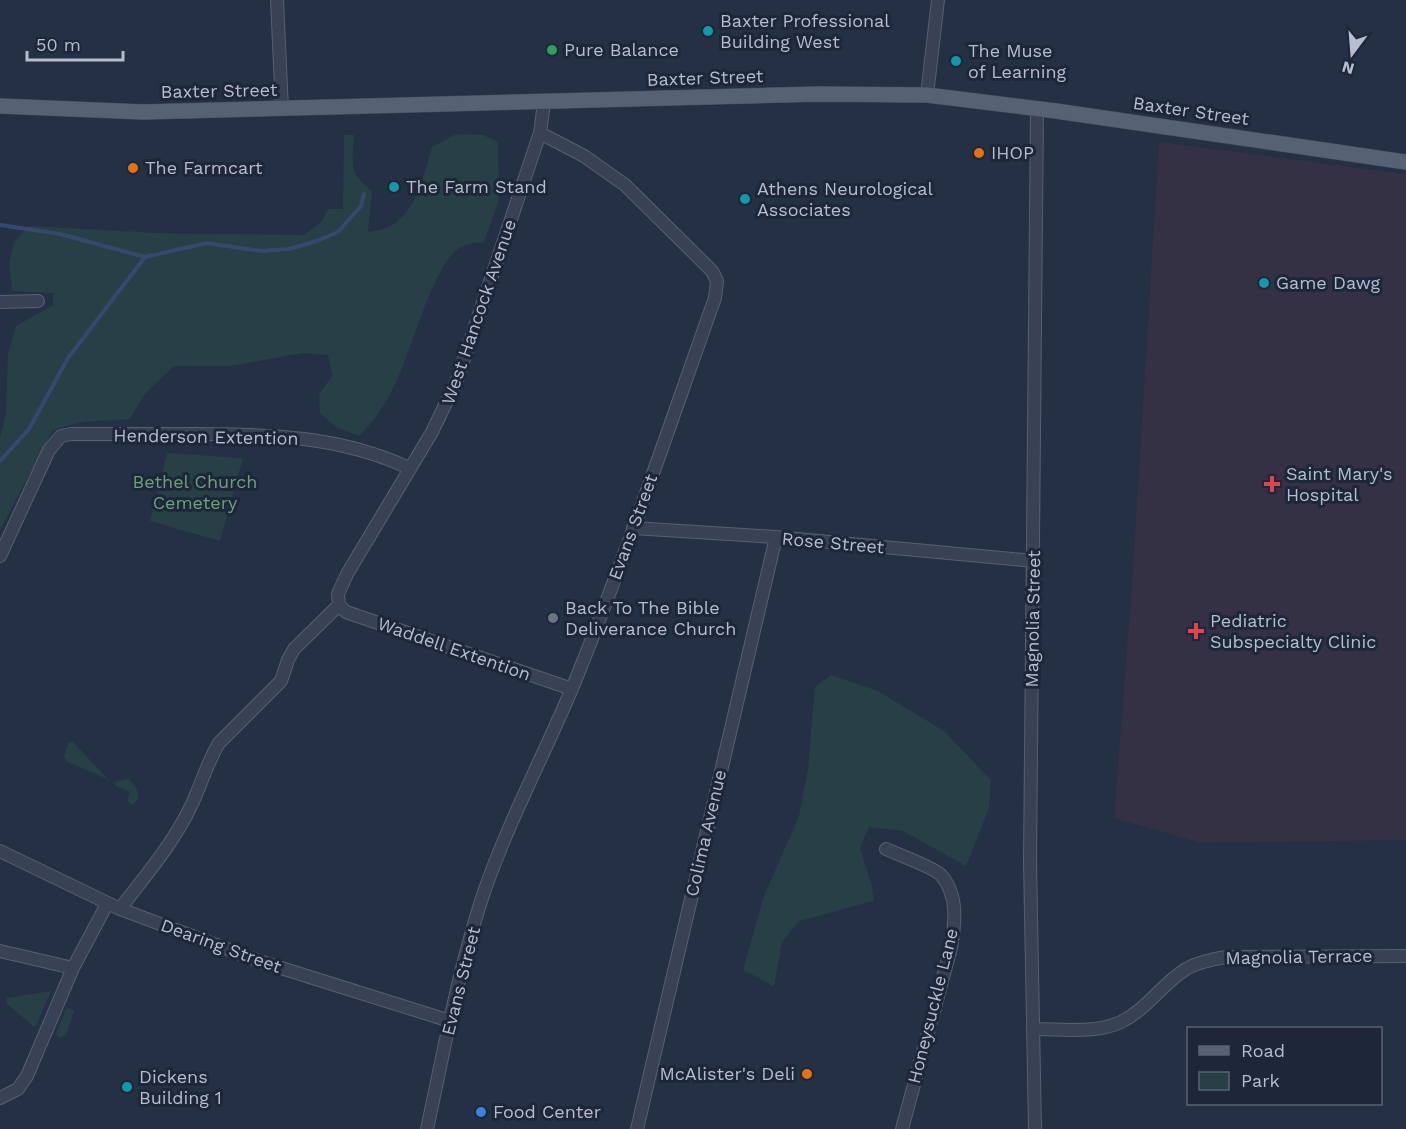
<svg xmlns="http://www.w3.org/2000/svg" width="1406" height="1129" font-family="'Work Sans',sans-serif">
  <style>
    .medical { fill: #353144 }
    .green { fill: #264045 }
    .lines { fill: none; stroke-linecap: round; stroke-linejoin: round }
    .stream { stroke: #36496d; stroke-width: 4 }
    .minor-casing { stroke: #576071; stroke-width: 14 }
    .major-casing { stroke: #424b5d; stroke-width: 16 }
    .minor { stroke: #394254; stroke-width: 12 }
    .major { stroke: #576174; stroke-width: 15 }
    .culture-dot { fill: #0f9aa8; stroke: #1d2739; stroke-width: 2 }
    .leisure-dot { fill: #2e9e5b; stroke: #1d2739; stroke-width: 2 }
    .food-dot { fill: #e8710a; stroke: #1d2739; stroke-width: 2 }
    .health-dot { fill: #e0444e; stroke: #1d2739; stroke-width: 2 }
    .worship-dot { fill: #6b7280; stroke: #1d2739; stroke-width: 2 }
    .shop-dot { fill: #3f7fe0; stroke: #1d2739; stroke-width: 2 }
    .labels { text-anchor: middle; stroke-width: 6; stroke-linejoin: round; paint-order: stroke }
    .poi-label { font-size: 18px; fill: #b6becd; stroke: #1d2739; text-anchor: start }
    .street-label { font-size: 18px; fill: #b6becd; stroke: #1d2739 }
    .park-label { font-size: 18px; fill: #6ba17b; stroke: #1d2739 }
  </style>
  <rect width="100%" height="100%" fill="#243044"/>
  <path class="medical" d="M1159 142 1406 174V840L1200 843 1114 818 1132 584Z"/>
  <path class="green" d="M456 134 483 135 498 142 499 200 484 242C476 243 464 244 458 249 446 258 441 271 435 283 410 334 402 396 359 436L338 428 320 414 319 394 332 376 328 355 303 353 231 366H174L144 395 130 419 83 422 53 430 0 530V437L6 414 8 353 16 326 53 305V293L12 291 9 265 14 242 29 226 158 233 304 235 322 221 328 209H343L344 135H354C353 163 347 172 372 191L368 232C374 231 381 230 387 228 416 215 424 174 432 147Z
    M167 453 243 458 220 541 150 521Z
    M831 675 878 691 944 731 991 780 989 808 966 866 903 831 869 827 860 848 872 886 874 901 799 921 782 942 774 986 743 970 764 896 799 816 808 768 815 687Z
    M69 742H73L109 780 66 761 64 757Z
    M128 779C135 784 139 791 138 800L132 805 127 801 130 792 114 785 116 781Z
    M51 991 36 1026H33L6 1003 7 998Z
    M69 1008 74 1011 66 1035 59 1038 56 1034 66 1009Z"/>
  <g class="lines">
    <path class="stream" d="M0 225 60 234 145 257 207 243 261 251 289 249 317 241 338 232 361 206 364 194
      M0 461 29 429 68 358 145 257"/>
    <defs>
      <path id="minor" d="M277 0 282 109
        M927 95 938 0
        M0 302 38 301
        M633 528 776 537 1034 561
        M0 556 49 450 61 436 71 434C112 434 153 434 194 434 268 434 341 436 409 468
        M339 605 338 594 347 574 432 432 457 380 540 133 544 103
        M339 605 346 612 572 689
        M886 849C897 854 935 868 941 875 959 896 955 924 951 948L902 1129
        M0 851 120 909 262 962 450 1021
        M120 909C145 876 173 844 191 806 201 785 207 763 219 743L281 681 288 660 294 649 339 605
        M0 951 73 968
        M1034 1029C1061 1029 1096 1034 1121 1022 1147 1009 1162 984 1186 969 1198 962 1213 959 1226 957L1406 956
        M0 1098 18 1089 27 1076 73 968 107 904
        M427 1129C444 1051 458 971 483 895 509 819 548 748 578 674 628 550 670 424 715 298L717 281 712 271 625 185 584 156 540 133
        M637 1129 776 537
        M1035 1129 1030 861 1037 109"/>
      <path id="major" d="M0 106 143 112 817 94 927 95 1056 111 1406 162"/>
    </defs>
    <use href="#minor" class="minor-casing"/>
    <use href="#major" class="major-casing"/>
    <use href="#minor" class="minor"/>
    <use href="#major" class="major"/>
  </g>
  <g class="culture-dot">
    <circle cx="708" cy="31" r="6"/>
    <circle cx="956" cy="61" r="6"/>
    <circle cx="394" cy="187" r="6"/>
    <circle cx="745" cy="199" r="6"/>
    <circle cx="1264" cy="283" r="6"/>
    <circle cx="127" cy="1087" r="6"/>
  </g>
  <circle class="leisure-dot" cx="552" cy="50" r="6"/>
  <g class="food-dot">
    <circle cx="979" cy="153" r="6"/>
    <circle cx="133" cy="168" r="6"/>
    <circle cx="807" cy="1074" r="6"/>
  </g>
  <g class="health-dot">
    <path d="M1269 475h6v6h6v6h-6v6h-6v-6h-6v-6h6z"/>
    <path d="M1193 622h6v6h6v6h-6v6h-6v-6h-6v-6h6z"/>
  </g>
  <circle class="worship-dot" cx="553" cy="618" r="6"/>
  <circle class="shop-dot" cx="481" cy="1112" r="6"/>
  <g class="labels">
    <g class="poi-label">
      <text x="720" y="27">Baxter Professional<tspan x="720" dy="21">Building West</tspan></text>
      <text x="564" y="56">Pure Balance</text>
      <text x="968" y="57">The Muse<tspan x="968" dy="21">of Learning</tspan></text>
      <text x="991" y="159">IHOP</text>
      <text x="145" y="174">The Farmcart</text>
      <text x="406" y="193">The Farm Stand</text>
      <text x="757" y="195">Athens Neurological<tspan x="757" dy="21">Associates</tspan></text>
      <text x="1276" y="289">Game Dawg</text>
      <text x="1286" y="480">Saint Mary's<tspan x="1286" dy="21">Hospital</tspan></text>
      <text x="565" y="614">Back To The Bible<tspan x="565" dy="21">Deliverance Church</tspan></text>
      <text x="1210" y="627">Pediatric<tspan x="1210" dy="21">Subspecialty Clinic</tspan></text>
      <text x="795" y="1080" text-anchor="end">McAlister's Deli</text>
      <text x="139" y="1083">Dickens<tspan x="139" dy="21">Building 1</tspan></text>
      <text x="493" y="1118">Food Center</text>
    </g>
    <g class="street-label">
      <text transform="translate(705 78) rotate(-2)" y="6">Baxter Street</text>
      <text transform="translate(219 91) rotate(-1)" y="6">Baxter Street</text>
      <text transform="translate(1191 111) rotate(8)" y="6">Baxter Street</text>
      <text transform="translate(479 312) rotate(-71)" y="6">West Hancock Avenue</text>
      <text transform="translate(206 437) rotate(1)" y="6">Henderson Extention</text>
      <text transform="translate(633 527) rotate(-70)" y="6">Evans Street</text>
      <text transform="translate(833 543) rotate(5)" y="6">Rose Street</text>
      <text transform="translate(1033 619) rotate(-89)" y="6">Magnolia Street</text>
      <text transform="translate(454 649) rotate(19)" y="6">Waddell Extention</text>
      <text transform="translate(706 833) rotate(-77)" y="6">Colima Avenue</text>
      <text transform="translate(221 946) rotate(20)" y="6">Dearing Street</text>
      <text transform="translate(1299 957) rotate(-1)" y="6">Magnolia Terrace</text>
      <text transform="translate(461 981) rotate(-76)" y="6">Evans Street</text>
      <text transform="translate(933 1006) rotate(-76)" y="6">Honeysuckle Lane</text>
    </g>
    <g class="park-label">
      <text x="195" y="488">Bethel Church<tspan x="195" dy="21">Cemetery</tspan></text>
    </g>
  </g>
  <rect x="1187" y="1027" width="195" height="78" fill="#1d2739" stroke="#5a6374" stroke-width="1.5"/>
  <rect x="1199" y="1046" width="30" height="9" fill="#576174" stroke="#5a6374" stroke-width="1.5"/>
  <text x="1241" y="1057" font-size="18" fill="#b6becd">Road</text>
  <rect x="1199" y="1072" width="30" height="18" fill="#264045" stroke="#5a6374" stroke-width="1.5"/>
  <text x="1241" y="1087" font-size="18" fill="#b6becd">Park</text>
  <g transform="translate(1352 54) rotate(196)" stroke="#1d2739" stroke-width="4.5" paint-order="stroke">
  <path d="M0-4.5L10 22L0 15L-10 22Z" fill="#b6becd"/>
  <text y="-9" font-size="16" font-weight="bold" text-anchor="middle" fill="#b6becd">N</text>
  </g>
  <path d="M27 51v9h96v-9" fill="none" stroke="#b6becd" stroke-width="3"/>
  <text x="36" y="51" font-size="18" fill="#b6becd" stroke="#1d2739" stroke-width="4.5" paint-order="stroke">50 m</text>
</svg>
